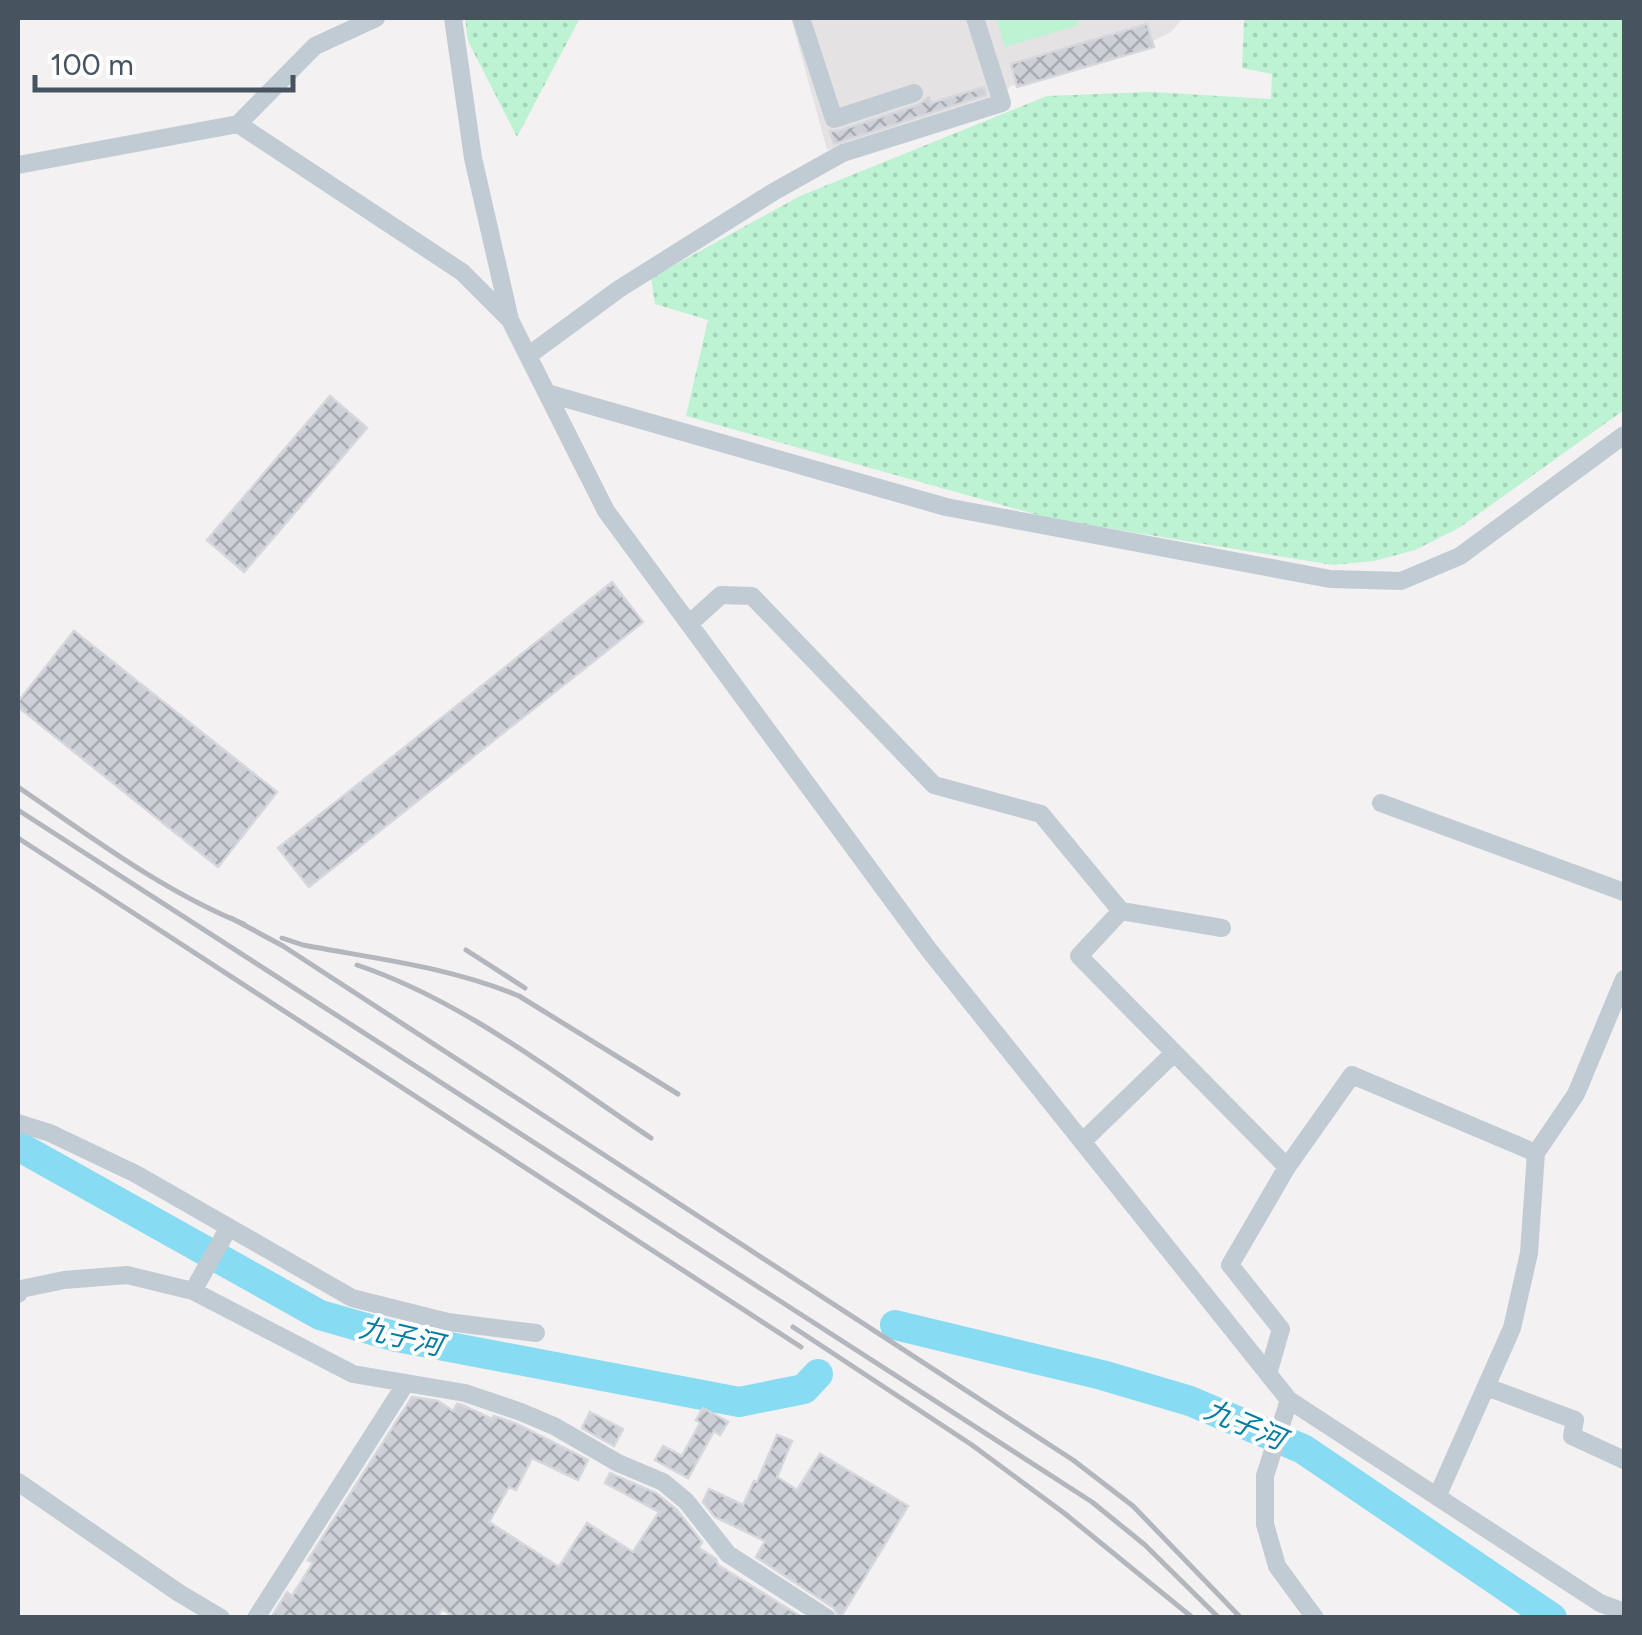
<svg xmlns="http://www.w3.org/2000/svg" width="1642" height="1635" font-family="Figtree,'Noto Sans SC',sans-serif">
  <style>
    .education { fill: #e5e2e3 }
    .grass { fill: url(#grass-dots) }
    .pitch { fill: #bdf3d3 }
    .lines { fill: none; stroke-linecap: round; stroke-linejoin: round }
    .river { stroke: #87dbf3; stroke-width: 30 }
    .building { fill: url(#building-cross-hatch); stroke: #d5d7dd; stroke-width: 2.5 }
    .minor { stroke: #c1cbd4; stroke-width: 18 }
    .rail { stroke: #b3b6bc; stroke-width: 5 }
    .labels { text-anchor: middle; stroke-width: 8; stroke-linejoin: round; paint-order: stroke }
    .water-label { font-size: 28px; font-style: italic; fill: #037da0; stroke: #fff }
  </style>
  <defs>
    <pattern id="grass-dots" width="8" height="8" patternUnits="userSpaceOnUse" patternTransform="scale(2.5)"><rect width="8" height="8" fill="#bdf3d3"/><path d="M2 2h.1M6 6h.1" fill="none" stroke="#a4d2b8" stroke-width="1.8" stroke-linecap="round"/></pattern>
    <pattern id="building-cross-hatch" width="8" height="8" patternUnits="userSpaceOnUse" patternTransform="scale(2.5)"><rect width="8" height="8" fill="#cdd0d6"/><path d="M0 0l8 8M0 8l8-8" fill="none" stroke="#a8abb1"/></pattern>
  </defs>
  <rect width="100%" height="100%" fill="#f3f1f1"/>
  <path class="education" d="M791 18H1183L1171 32 1148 43 1011 86 992 103 827 150Z"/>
  <path class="grass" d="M465 18H580L517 137 468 41Z
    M1244 18H1624V410L1459 528 1415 550 1374 561 1333 565 1052 519 686 416 708 320 655 304 651 278 800 196 1047 96 1151 92 1271 99 1272 74 1242 68Z"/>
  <path class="pitch" d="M996 18H1077L1079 25 1005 47Z"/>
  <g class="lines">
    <path class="river" d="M18 1146 320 1315 397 1337 739 1402 804 1389 818 1374
      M895 1325 1102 1375 1190 1401 1303 1449 1552 1618"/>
  </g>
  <path class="building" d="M1147 24 1154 47 1017 87 1011 64Z
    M984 87 986 95 834 144 830 131H838L918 105 929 97 931 103Z
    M330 396 367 428 244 572 207 540Z
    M612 582 643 622 309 887 278 848Z
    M74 631 277 792 218 867 18 707V702Z
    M412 1397 438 1401 453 1411 457 1404 462 1405 492 1419 494 1416 517 1424 588 1460 578 1480 532 1458 516 1490 509 1487 489 1522 559 1567 587 1523 633 1552 659 1512 605 1483 610 1473 656 1493 677 1510 702 1542 699 1548 716 1559 718 1565 803 1618H455L442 1609 437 1618H271L287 1592 292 1596 313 1563 308 1560Z
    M703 1408 728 1422 720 1435 714 1431 688 1478 655 1460 663 1446 682 1456 700 1423 696 1420Z
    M590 1412 623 1429 614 1446 582 1428Z
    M777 1435 792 1441 777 1477 797 1490 820 1454 908 1506 840 1618 834 1608 756 1557 765 1541 715 1517 703 1502 709 1489 743 1505 754 1481 757 1482Z"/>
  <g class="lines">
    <path class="minor" d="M453 18 473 158 510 320
      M801 18 834 119 914 93
      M238 124 315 46 376 18
      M18 165 238 124 462 272 510 320 606 511 929 950 1289 1400 1600 1603 1624 1612
      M529 355 619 289 775 191 843 153 1002 103 975 18
      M550 394 946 507 1330 579 1401 581 1460 556 1624 435
      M689 624 721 595 752 596 934 785 1041 814 1121 911
      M1381 803 1624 892
      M1222 928 1121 911 1079 956 1287 1167
      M18 1123 50 1133 136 1174 352 1298 448 1322 536 1333
      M1082 1142 1174 1053
      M193 1291 229 1227
      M18 1294 21 1289 64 1280 127 1275 193 1291 353 1374 465 1393 521 1412 554 1426 618 1463 663 1482 686 1501 728 1554 827 1618
      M1268 1374 1281 1329 1230 1265 1287 1167 1352 1075 1536 1153
      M1487 1387 1575 1420 1572 1436 1624 1460
      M1289 1400 1265 1476V1524L1277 1566 1315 1618
      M18 1482 179 1593 221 1618
      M1437 1497 1512 1328 1529 1253 1536 1153 1576 1094 1624 979
      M256 1618 406 1383"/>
    <path class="rail" d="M18 787C90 836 162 891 244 924
      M18 810 1092 1502 1145 1545 1219 1618
      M18 838 801 1347
      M231 918 283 946 1073 1460 1133 1506 1241 1618
      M282 938 303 945C377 959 450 967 519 996L678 1094
      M466 950 525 988
      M357 965C464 1001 558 1076 651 1138
      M793 1327 972 1445 1064 1513 1193 1618"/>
  </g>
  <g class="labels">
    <g class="water-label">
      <text transform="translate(401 1336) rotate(13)" y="10">九子河</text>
      <text transform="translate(1245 1424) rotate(23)" y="10">九子河</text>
    </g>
  </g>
  <rect width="1642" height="1635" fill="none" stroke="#475460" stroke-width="40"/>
  <path d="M35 75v15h258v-15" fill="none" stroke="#475460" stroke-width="5"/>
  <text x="50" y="75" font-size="30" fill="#475460" stroke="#ffffff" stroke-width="8" paint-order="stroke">100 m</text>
</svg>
